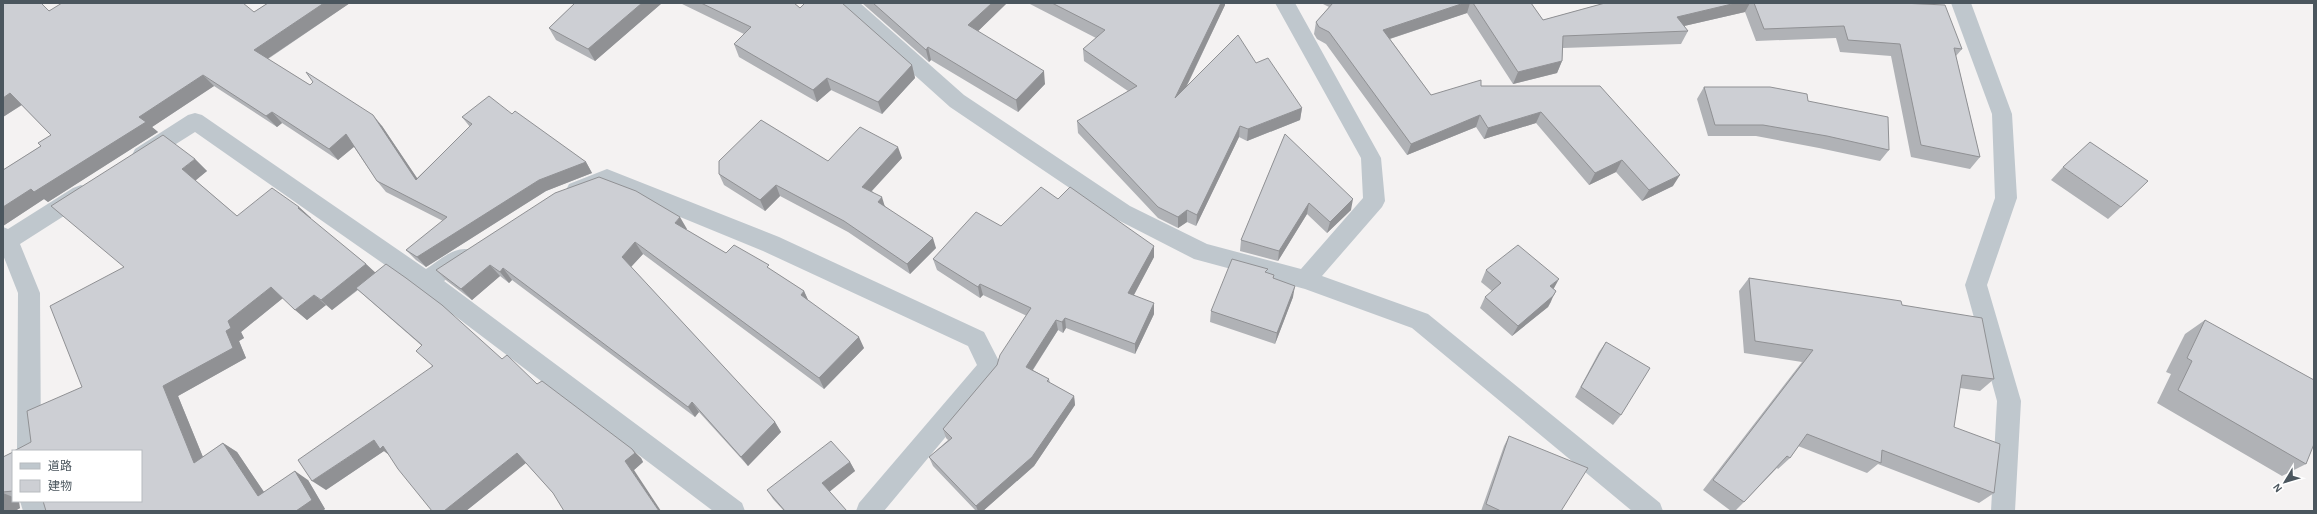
<svg xmlns="http://www.w3.org/2000/svg" width="2317" height="514" font-family="'Alegreya Sans','Noto Sans JP',sans-serif">
  <style>
    .lines { fill: none; stroke-linecap: round; stroke-linejoin: round }
    .minor { fill: #bfc7cd; fill-rule: evenodd }
    .wall { fill: #b0b2b6 }
    .shaded-wall { fill: #909194 }
    .building { fill: #cdcfd4; stroke: #909194 }
  </style>
  <rect width="100%" height="100%" fill="#f4f2f2"/>
  <g class="lines">
    <path class="minor" d="M837 3H860L964 95 1130 206 1207 244 1301 269 1363 198 1361 158 1275 3H1295L1381 158 1385 201 1382 207 1322 276 1428 314 1660 503 1663 511H1632L1412 328 1305 289 1194 259 1114 218 950 107 840 8Z
      M1951 3H1971L2012 114 2017 198 1987 285 2021 401 2015 511H1991L1997 401 1965 285 1995 198 1992 114Z
      M195 113 202 115 426 269C439 261 455 245 471 250L474 257 471 264 444 281 742 503 745 511H713L418 288 195 132 149 161 142 163 135 161 132 155 135 149 188 115Z
      M607 169 779 237 984 332 1002 367 998 374 884 511H856L859 503 977 365 968 346 763 251 607 187 577 199 569 196 566 190 569 184Z
      M81 185 89 188 92 194 89 200 20 244 40 293 41 451H17L18 293 3 255V227L8 229 73 188Z
      M20 501H44L47 511H23Z"/>
  </g>
  <path class="wall" d="M3 3 49 10 254 12 268 3H350L268 59 310 85 382 126 417 178 470 127 462 117 512 114 586 162 592 173 546 191 426 267 416 260 406 250 443 221 386 192 377 181 354 147 338 160 282 123 277 127 214 86 152 127 158 132 48 202 44 199 3 226V170L41 146 51 135 22 105 3 117Z
    M575 3H662L595 61 556 40 549 28Z
    M680 3H794L800 8 912 65 915 78 882 114 831 90 817 102 739 57 734 44 744 34Z
    M862 3H1007L978 31 1045 84 1018 112 931 60 929 62Z
    M1028 3H1225V5L1186 88 1256 63 1302 108 1300 120 1247 141 1239 137 1196 226 1187 222 1178 228 1158 218 1078 133 1077 121 1128 91 1084 61 1083 49 1096 38Z
    M1321 3H1531L1543 20 1605 3H1901L1962 49 1956 56 1980 157 1970 169 1911 157 1891 56 1840 52 1836 38 1756 41 1745 12 1684 26 1688 31 1681 44 1563 48 1562 61 1557 73 1513 84 1467 13 1390 39 1431 95 1481 86H1600L1673 186 1642 201 1616 172 1589 185 1536 123 1484 139 1476 127 1407 155 1326 44 1317 39 1314 34 1316 22 1329 7Z
    M1704 87 1808 101 1889 150 1880 161 1819 148 1756 136H1708L1697 99Z
    M1285 134 1351 210 1327 233 1307 214 1278 261 1240 251 1241 240Z
    M902 158 872 191 885 206 936 248 910 274 848 232 780 196 765 211 724 185 719 174 828 161Z
    M195 159 207 171 195 180 237 216 299 207 311 218 310 219 366 264 375 273 502 359 641 458 643 462 634 470 553 493 526 463 466 511H432L389 455 384 451 326 490 432 366 422 346 358 290 332 310 326 305 307 320 283 298 241 332 244 338 239 341 246 358 178 396 203 457 223 443 237 452 264 492 308 480 325 509 322 511H46L31 442 82 387Z
    M2063 167 2121 207 2108 219 2051 180Z
    M1058 199 1154 246V257L1134 295 1154 314 1135 354 1066 328 1063 333 1058 330 1033 370 1049 379 1050 383 1074 396 1075 405 1034 466 983 511H976L933 466 929 457 948 440 946 438 943 429 997 365 1027 316 983 295 980 298 937 270 933 259Z
    M687 229 686 230 726 253 771 270 804 291 808 300 864 348 824 389 643 254 631 267 775 422 781 432 748 466 699 412 695 417 512 280 509 283 500 276 472 300 447 281 436 270Z
    M1486 270 1554 289 1551 302 1548 307 1512 336 1480 308 1485 297 1492 291 1481 282Z
    M1267 273 1274 275V278L1293 297 1275 344 1210 322 1211 311Z
    M1749 278 1902 305 1994 379 1980 391 1960 388 1954 427 1994 493 1979 503 1878 464 1867 473 1798 446 1790 458 1778 469 1777 468 1744 502 1735 511H1731L1703 490 1802 362 1744 353 1739 291Z
    M2205 320 2306 464 2282 476 2157 403 2171 374 2166 372 2185 334Z
    M1606 342 1621 415 1613 425 1575 397 1599 352Z
    M1509 436 1561 511H1481L1504 446Z
    M13 452V501L20 508 15 511H3V457Z
    M850 462 855 471 829 491 847 511H784L773 499 767 490Z"/>
  <path class="shaded-wall" d="M324 3H350L264 61 254 50Z
    M642 3H662L595 61 588 49Z
    M992 3H1007L971 38 968 25Z
    M1221 3H1225V5L1175 110V98Z
    M1464 3H1470L1467 13 1380 42 1383 30Z
    M1736 3H1750L1745 12 1671 29 1677 17Z
    M928 47 931 60 929 62 926 50Z
    M1562 61 1557 73 1513 84 1518 72Z
    M912 65 915 78 882 114 878 102Z
    M1044 71 1045 84 1018 112 1016 100Z
    M203 75 214 86 152 127 158 132 48 202 44 199 3 226V207L139 117Z
    M827 78 831 90 817 102 813 90Z
    M10 93 23 104 3 117V98Z
    M1302 108 1300 120 1247 141 1248 129Z
    M272 112 282 123 277 127 266 116Z
    M1541 112 1536 123 1484 139 1488 128Z
    M373 115 382 126 425 190 416 180Z
    M1480 115 1476 127 1407 155 1411 144Z
    M1240 126 1239 137 1196 226 1197 215Z
    M346 134 356 145 338 160 329 149Z
    M898 147 902 158 866 197 862 187Z
    M195 159 207 171 195 181 182 169Z
    M1622 160 1616 172 1589 185 1595 173Z
    M586 162 592 173 546 191 426 267 417 257 539 180Z
    M1680 175 1673 186 1642 201 1649 190Z
    M776 185 780 196 765 211 760 200Z
    M882 197 885 207 878 202Z
    M1353 199 1351 210 1327 233 1330 222Z
    M1309 203 1307 214 1278 261 1279 251Z
    M299 207 311 218 309 219 298 208Z
    M1187 210V222L1178 228V217Z
    M680 217 687 229 682 234 675 223Z
    M933 238 936 248 910 274 907 264Z
    M635 242 643 254 630 268 622 257Z
    M1154 246V257L1129 304 1128 293Z
    M366 264 377 274 332 310 321 300Z
    M490 265 500 276 472 300 461 289Z
    M503 268 512 280 509 283 500 272Z
    M1559 279 1553 290 1550 286Z
    M980 284 983 295 980 298 978 287Z
    M1295 286 1293 297 1275 344 1277 333Z
    M271 287 283 298 241 332 244 338 239 341 246 358 178 396 209 472 194 463 163 386 226 331 228 321Z
    M804 291 809 302 801 295Z
    M1556 291 1548 307 1512 336 1518 326Z
    M314 295 326 305 307 320 295 310Z
    M1154 303V314L1135 354V344Z
    M1065 318 1066 328 1063 333 1062 322Z
    M1056 320 1058 330 1028 377 1026 367Z
    M859 337 864 348 824 389 819 378Z
    M1074 396 1075 405 1034 466 983 511H978L976 506Z
    M692 402 699 412 695 417 688 407Z
    M775 422 781 432 748 466 741 457Z
    M374 440 383 446 393 458 384 451 326 490 312 481Z
    M223 443 237 452 272 504 258 496Z
    M632 449 641 458 643 462 634 470 661 511H659L625 461Z
    M517 453 527 462 466 511H444Z
    M850 462 855 471 828 493 822 483Z
    M295 471 308 480 325 509 322 511H296Z
    M3 493 13 497V501H19L20 508 15 511H3Z"/>
  <path class="building" d="M3 3H41L49 11 62 3H243L254 12 268 3H324L254 50 310 85 313 82 306 72 373 115 416 180 472 124 462 117 489 96 512 114 515 111 586 162 539 180 417 257 406 250 447 217 377 181 346 134 329 149 272 112 266 116 203 75 139 117 146 122 34 192 31 189 3 207V170L41 146 38 143 51 135 10 93 3 98Z
    M575 3H642L588 49 549 28Z
    M701 3H794L800 8 805 3H842L912 65 878 102 827 78 813 90 734 44 751 27Z
    M873 3H992L968 25 1044 71 1016 100 928 47 926 50Z
    M1052 3H1221L1175 98 1238 35 1256 63 1268 58 1302 108 1248 129 1240 126 1197 215 1187 210 1178 217 1158 207 1077 121 1137 86 1083 49 1105 30Z
    M1333 3H1464L1383 30 1431 95 1481 80V86H1600L1680 175 1649 190 1622 160 1595 173 1541 112 1488 128 1480 115 1411 144 1329 32 1319 27 1316 22Z
    M1473 3H1531L1543 20 1605 3H1736L1677 17 1688 31 1563 36 1562 61 1518 72Z
    M1754 3H1901L1945 5 1962 49 1954 48 1980 157 1921 145 1900 44 1848 40 1844 26 1764 29Z
    M1704 87H1770L1807 94 1808 101 1888 117 1889 150 1827 136 1763 125H1715Z
    M761 120 828 161 860 127 898 147 862 187 882 197 878 202 933 238 907 264 844 221 776 185 760 200 719 174V161Z
    M1285 134 1353 199 1330 222 1309 203 1279 251 1241 240Z
    M163 135 195 159 182 169 237 216 272 188 299 207 298 208 366 264 321 300 314 295 295 310 271 287 228 321 231 328 226 331 233 348 163 386 194 463 223 443 258 496 295 471 312 500 296 511H46L43 501H141V451H14L31 442 27 411 82 387 50 306 124 267 51 206Z
    M2090 142 2148 181 2121 207 2063 167Z
    M599 177 636 191 680 217 675 223 726 253 734 245 769 265 767 267 804 291 801 295 859 337 819 378 635 242 622 257 775 422 741 457 692 402 688 407 503 268 500 272 490 265 461 289 436 270 555 193Z
    M1041 187 1058 199 1070 187 1154 246 1128 293 1154 303 1135 344 1065 318 1062 322 1056 320 1026 367 1049 379 1047 381 1074 396 1032 457 976 506 929 457 952 438 943 429 997 365 1000 355 1031 308 980 284 978 287 933 259 976 212 1001 226Z
    M1518 245 1559 279 1550 286 1556 291 1553 296 1518 326 1485 297 1501 283 1486 270Z
    M1232 259 1268 269 1265 272 1274 275 1273 278 1295 286 1277 333 1211 311Z
    M386 264 406 278 442 305 502 359 507 355 537 384 542 381 632 449 635 453 625 461 659 511H564L553 493 517 453 444 511H432L398 469 383 446 380 449 374 440 312 481 298 460 433 366 416 351 422 345 356 288Z
    M1749 278 1901 301 1902 305 1982 318 1994 379 1962 375 1954 427 2000 444 1994 493 1882 450 1881 463 1807 434 1790 458 1787 456 1744 502 1713 480 1813 350 1755 341Z
    M2205 320 2314 380V444L2306 464 2178 390 2192 361 2187 358Z
    M1606 342 1650 368 1621 415 1581 387Z
    M1509 436 1588 468 1561 511H1501L1486 504Z
    M831 441 850 462 822 483 847 511H785L767 490Z
    M13 452V491L3 492V457Z"/>
  <rect width="2317" height="514" fill="none" stroke="#4b565e" stroke-width="8"/>
  <rect x="12" y="450" width="130" height="52" fill="#ffffff" stroke="#b7bbbf"/>
  <rect x="20" y="463" width="20" height="6" fill="#bfc7cd" stroke="#b7bbbf"/>
  <text x="48" y="470" font-size="12" fill="#4b565e">道路</text>
  <rect x="20" y="480" width="20" height="12" fill="#cdcfd4" stroke="#b7bbbf"/>
  <text x="48" y="490" font-size="12" fill="#4b565e">建物</text>
  <g transform="translate(2285 482) rotate(232)" stroke="#ffffff" stroke-width="3" paint-order="stroke">
  <path d="M0-3L7 15L0 10L-7 15Z" fill="#4b565e"/>
  <text y="-6" font-size="11" font-weight="bold" text-anchor="middle" fill="#4b565e">N</text>
  </g>
</svg>
